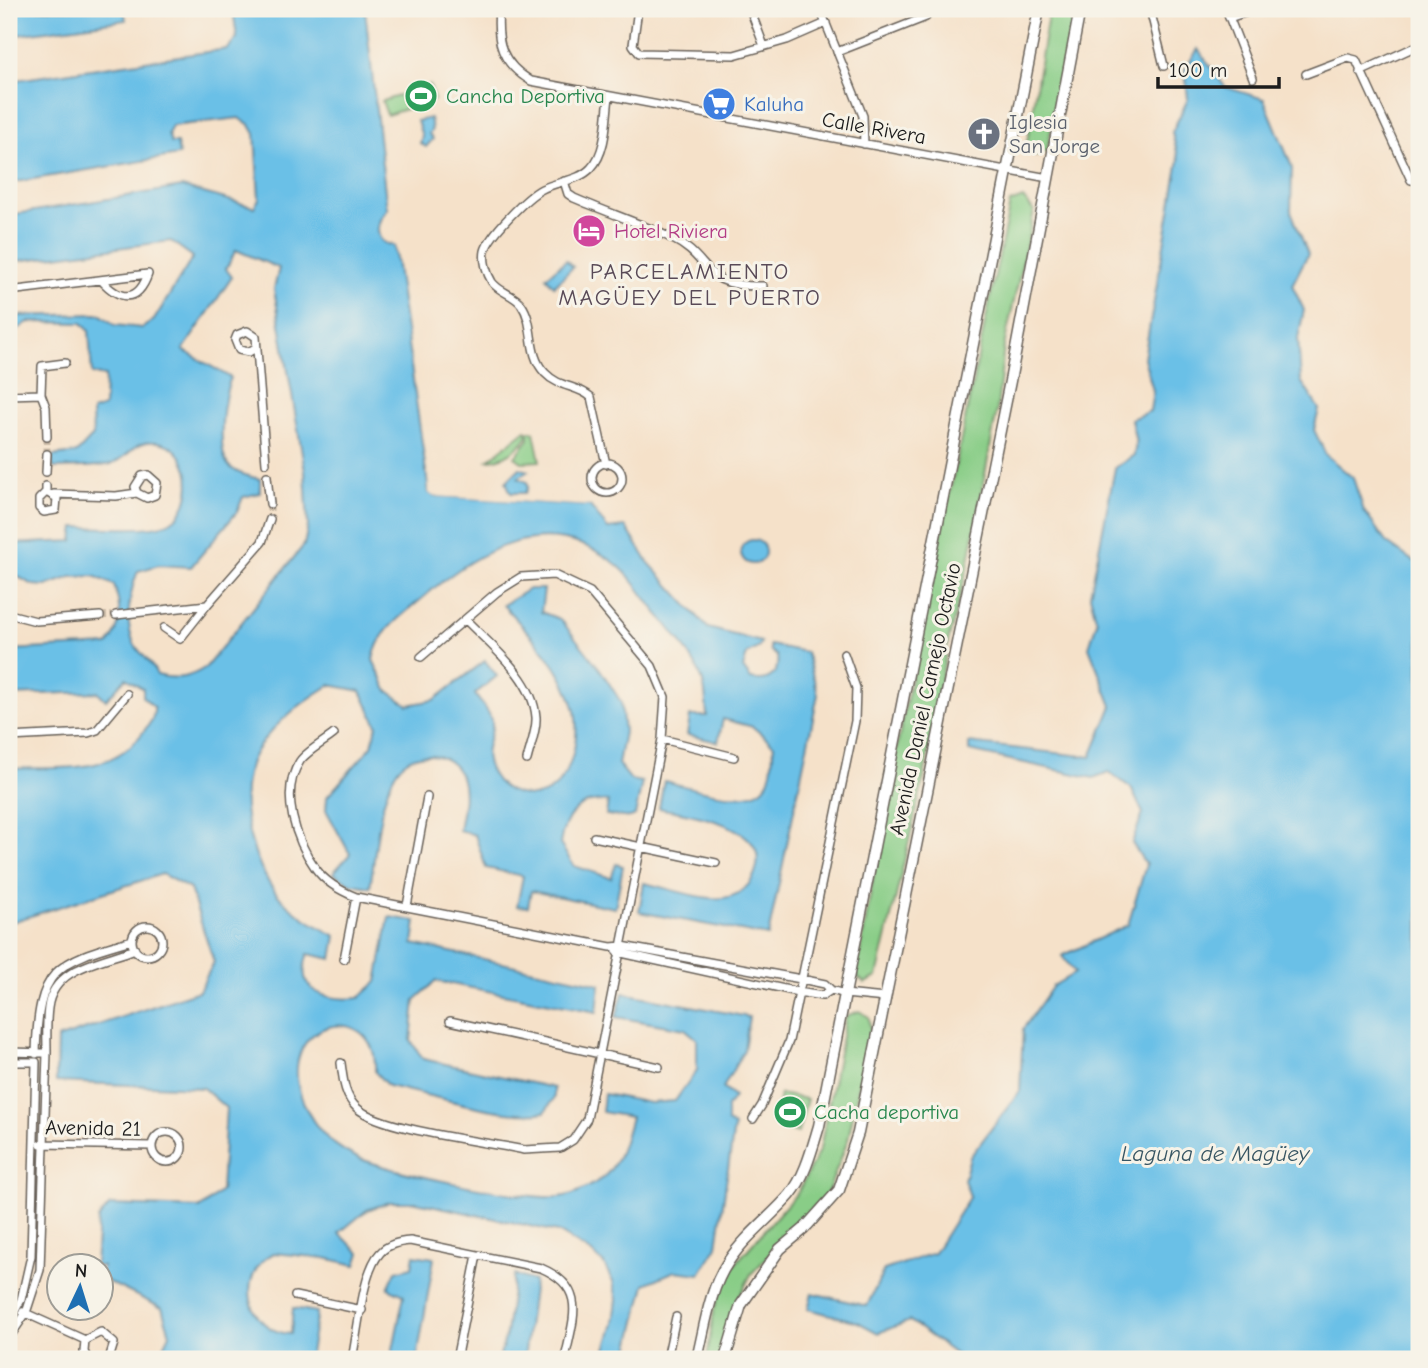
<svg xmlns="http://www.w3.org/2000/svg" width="1428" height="1368" font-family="'Comic Neue',sans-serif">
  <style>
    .green { fill: #89cd87; stroke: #527452; stroke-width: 2 }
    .water { fill: #6ac0e7; stroke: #436e82; stroke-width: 2; fill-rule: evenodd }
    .pier { fill: #f5e1c9 }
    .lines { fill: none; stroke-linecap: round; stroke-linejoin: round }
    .street-tunnel { stroke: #cabaa6; stroke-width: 7; stroke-dasharray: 7 3.5; stroke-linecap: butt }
    .street-casing { stroke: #686159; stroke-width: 10 }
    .secondary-casing { stroke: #686159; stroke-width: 13 }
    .street { stroke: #fff; stroke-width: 7 }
    .secondary { stroke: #fff; stroke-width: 10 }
    .labels { text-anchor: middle; stroke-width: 6; stroke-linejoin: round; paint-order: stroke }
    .leisure-label { font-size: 21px; fill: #27864d; stroke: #f7f3e8; text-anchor: start }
    .shop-label { font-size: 21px; fill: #366cbe; stroke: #f7f3e8; text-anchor: start }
    .worship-label { font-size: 21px; fill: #5b616d; stroke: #f7f3e8; text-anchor: start }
    .street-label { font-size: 21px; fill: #1c1c1c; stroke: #f7f3e8 }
    .hotel-label { font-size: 21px; fill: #b23c85; stroke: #f7f3e8; text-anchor: start }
    .neighbourhood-label { font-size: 23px; letter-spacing: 2px; fill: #594a57; stroke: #f7f3e8 }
    .water-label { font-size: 23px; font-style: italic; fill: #375563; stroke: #f7f3e8 }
  </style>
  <rect width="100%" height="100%" fill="#f7f3e8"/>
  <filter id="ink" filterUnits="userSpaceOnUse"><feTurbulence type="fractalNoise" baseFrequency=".0143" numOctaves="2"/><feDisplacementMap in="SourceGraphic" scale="14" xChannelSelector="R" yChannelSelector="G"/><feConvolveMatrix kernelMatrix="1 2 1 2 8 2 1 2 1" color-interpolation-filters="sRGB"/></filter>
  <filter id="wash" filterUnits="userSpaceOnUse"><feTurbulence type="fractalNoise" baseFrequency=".00686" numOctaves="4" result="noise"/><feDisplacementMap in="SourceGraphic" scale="28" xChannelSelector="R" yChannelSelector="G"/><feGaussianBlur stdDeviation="1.57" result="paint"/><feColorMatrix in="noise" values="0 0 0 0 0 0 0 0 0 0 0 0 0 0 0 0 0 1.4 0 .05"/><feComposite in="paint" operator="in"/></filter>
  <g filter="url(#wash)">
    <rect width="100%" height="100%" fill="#f5e1c9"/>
    <path class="green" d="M1049 9H1075L1047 151 1036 156 1026 148Z
      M430 85 434 100 412 107 407 92Z
      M405 94 409 108 387 115 382 101Z
      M1023 198 1034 211 1004 346 997 410 968 566 948 642 924 777 877 977 865 983 856 976 893 766 1010 203Z
      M526 430 528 435C520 448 504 460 488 460Z
      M528 431 534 432 540 461 522 462 515 457 529 439Z
      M859 1011 869 1017 870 1030 848 1140 827 1194 751 1274 730 1316 720 1359H707L714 1310 728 1272 798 1192 820 1149 846 1016Z
      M780 1094 807 1099 798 1133 774 1125Z"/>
    <path class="water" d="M9 9H124L126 20 9 36Z
      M233 9H365L387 210C375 222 373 244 394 245L429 493 434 496 590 506 608 529 626 527 648 562 708 628 761 642 759 647 747 654 743 668 751 679C769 683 780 674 777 656L770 650V645L806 652 818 694 768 936 639 912 644 883C664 887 704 901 723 898 738 896 750 887 755 873 774 824 689 815 659 808L664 781C688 786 752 810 767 783 773 774 772 756 774 745L753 727 723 719 718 742 687 735 690 716H707C706 704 706 690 702 679 692 653 671 630 654 609 641 592 629 573 612 561 545 513 478 549 425 596 403 615 378 630 373 660L387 690 408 705 434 700 485 661 497 676 475 694C479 702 487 708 490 716 500 735 472 749 497 781 505 790 513 793 524 795 569 805 584 734 573 704 560 663 531 636 503 605L529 589H544L541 612 560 619 600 669 621 702 624 732 618 764 631 780 642 782 635 816 631 818 606 815 608 802C578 797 564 817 560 844L574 866 611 878 616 864 623 866 615 908 531 891 528 907 517 906 523 876 486 868 475 835 459 830C462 813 467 794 461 777 450 749 411 748 396 772 378 801 376 853 370 887L352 884 333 873 350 854 326 810 327 797 372 746 377 725 361 691 330 685C302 702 272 724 255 753 234 791 248 847 269 883 283 907 312 924 336 936L332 959 308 954C293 993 328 1001 359 998L377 982 389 917 416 921 413 944 600 984 597 1012 436 981 415 1000 411 1041 423 1059 554 1088V1098L545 1112C507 1120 428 1094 388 1086L375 1072C379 994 266 1020 305 1106 315 1128 330 1144 352 1155 382 1171 524 1200 559 1197 571 1196 588 1188 598 1181 619 1169 625 1138 631 1117L602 1112 604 1094 650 1103 675 1101 697 1070V1039L685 1029 616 1017 623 993 749 1017 744 1050 723 1088 734 1097 727 1107V1122L734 1127 717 1246 700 1274 675 1271 645 1284 627 1359H603L614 1323 617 1299 613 1282 604 1264 592 1253 558 1232 416 1202H390L367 1210 339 1233 360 1253 356 1265 325 1258 274 1253C235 1273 246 1332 291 1334L293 1308 317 1312 309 1359H158L170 1334 162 1308 102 1279V1266H95L98 1219 110 1205 201 1208 221 1191 226 1108 203 1088 56 1082 57 1039 199 991 214 962 190 889 162 874 9 923V769C60 766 111 777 144 731 150 723 155 718 154 707L143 697V689L126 678 106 700 98 692 9 695V650L108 645C123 627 121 607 114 585L94 576 71 577 46 586 33 585 9 572V544L73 541 75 527C97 527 152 532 170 522 199 505 194 447 158 442 132 439 131 458 111 464 94 468 71 467 53 468L52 456 77 453 93 436 92 411 104 407 105 376 92 374 89 331 82 323 28 322 9 336V316L100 314 115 325 142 328 154 320 193 257 171 241 9 262V215L182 187 254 207 259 199 255 134 250 125 239 118 172 126 168 134 171 143H177L179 155 9 183V81L227 49 237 38ZM236 250 279 268 274 289 305 471 308 526 304 545 206 667C190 678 176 680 157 675 151 660 140 655 134 643 124 623 130 591 138 571L159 565 191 567 237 512 243 497 260 493V479C250 477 237 474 229 466 216 451 223 394 231 378L183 350 232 277 226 269Z
      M1198 49 1225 87 1264 99 1292 167 1291 211 1308 254 1292 285 1304 310 1298 338 1301 381 1319 409 1314 430 1326 455 1353 478 1364 511 1386 542 1413 561H1419V1359H962L910 1321 878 1333 858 1322 808 1309 812 1293 867 1306 884 1270 934 1253 970 1196 964 1180 970 1157 1020 1091 1023 1029 1053 986 1075 973 1062 956 1128 925 1146 865 1132 843 1143 813 1131 788 1109 772 1093 778 969 751V743L1091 757 1112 706 1089 647 1097 622 1090 595 1115 468 1134 455 1136 443 1131 419 1150 411 1153 391 1144 358 1179 160 1172 132 1188 99 1185 69Z
      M430 118 432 129 429 134 433 139 426 147 420 143 422 136 417 121Z
      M566 260 573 267 554 286 546 277Z
      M520 468 528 471 518 478 527 482 528 487 525 493H511L506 482Z
      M741 552a12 12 0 1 1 24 0a12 12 0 1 1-24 0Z
      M414 1255 434 1258 417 1359H391L404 1295 388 1288 396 1271 412 1267Z
      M514 1275 534 1281 524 1359H499L506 1334Z"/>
    <path class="pier" d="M428 466 435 494 592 503 590 506 433 496 429 493Z"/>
  </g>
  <g filter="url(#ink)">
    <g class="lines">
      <path class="street-tunnel" d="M47 437V454
        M270 504V519
        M100 616 116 615"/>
      <defs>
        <path id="street" d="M499 9C496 42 501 63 531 81L1048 178
          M638 9 633 45 639 53 734 55 787 40 826 23
          M750 9 764 46
          M820 9 863 116 864 144
          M1150 9 1164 66
          M1226 9 1253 78
          M1229 18 1256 9
          M837 52 926 17
          M1360 72 1419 45
          M1306 74 1348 58 1356 60 1411 180 1419 181
          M564 181 568 194 574 198C606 212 640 223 671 238 714 259 698 287 763 286
          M9 291 148 274C138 303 120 301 101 280
          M255 348 249 352 239 350 235 340 237 335 247 331 256 337 266 463
          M41 394 42 366 65 363
          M9 395 41 394 46 407 47 437
          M592 478a15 15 0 1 1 30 0a15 15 0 1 1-30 0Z
          M606 464 591 397C577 385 559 388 545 373 526 353 536 325 521 304 513 294 499 292 492 282 487 274 483 261 485 251 489 235 528 196 542 189 558 181 579 181 591 168 607 152 606 118 609 97
          M46 472 47 454
          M267 476 270 504
          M46 492 57 498 56 510 44 512 39 508V499L46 492V486
          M54 494 116 496 137 493 147 498 155 495 157 483 148 475 142 476 135 487 137 493
          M9 614 36 621 100 616
          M116 615 207 605 262 542 270 519
          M466 620C491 646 533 678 536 717 537 730 530 747 527 760
          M164 628 180 639 207 605
          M334 734C324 742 307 751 300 761 279 793 296 841 316 869 326 883 341 891 356 897L611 947 622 946 801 979 825 984 831 990 845 994 885 998
          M9 737 88 733 97 730 127 694
          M662 739 734 757
          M594 837 716 863
          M407 906 427 797
          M132 941a15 15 0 1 1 30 0a15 15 0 1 1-30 0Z
          M617 952 798 992 822 996 831 990
          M344 959 356 897
          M450 1021 659 1067
          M9 1052 47 1053 40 1270 26 1313 9 1338
          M47 1053C47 1038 46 1023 48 1008 53 966 103 962 135 949
          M36 1054C38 969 54 962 132 940
          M9 1062H36L31 1256 21 1300 9 1321
          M341 1063C343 1078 344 1096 357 1108 381 1130 488 1142 524 1150L560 1148 573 1140 587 1119 662 739 665 697 652 666 590 592 554 575 521 577 497 592 421 657
          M753 1119 762 1105 789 1041 855 721 856 688 844 654
          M152 1147a15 15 0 1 1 30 0a15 15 0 1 1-30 0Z
          M41 1144 152 1146
          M295 1296 362 1310
          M23 1312 85 1340
          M457 1355 477 1255
          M88 1359 84 1352 85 1340 101 1332 114 1343 109 1359
          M352 1359C358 1333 362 1272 380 1253 388 1244 399 1242 410 1241L541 1268C588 1288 573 1318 565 1359
          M667 1359 676 1317"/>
        <path id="secondary" d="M697 1359C705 1327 709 1290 728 1262 745 1236 770 1218 790 1195 805 1177 812 1149 819 1126L1039 9
          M725 1359 741 1305 780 1249 804 1229 839 1190 858 1133 1010 381 1080 9"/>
      </defs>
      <use href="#street" class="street-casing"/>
      <use href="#secondary" class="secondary-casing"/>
      <use href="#street" class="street"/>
      <use href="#secondary" class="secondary"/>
    </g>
  </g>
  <defs>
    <symbol id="stadium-disc" viewBox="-11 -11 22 22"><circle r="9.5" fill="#2e9e5b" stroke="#f7f3e8"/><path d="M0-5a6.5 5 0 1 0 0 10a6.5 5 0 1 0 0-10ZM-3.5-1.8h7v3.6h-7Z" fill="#fff"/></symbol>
    <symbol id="supermarket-disc" viewBox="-11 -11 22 22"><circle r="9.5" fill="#3f7fe0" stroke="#f7f3e8"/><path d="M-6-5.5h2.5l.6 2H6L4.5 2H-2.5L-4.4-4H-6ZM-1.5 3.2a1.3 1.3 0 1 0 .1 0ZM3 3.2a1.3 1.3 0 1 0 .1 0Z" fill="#fff"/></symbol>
    <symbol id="church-disc" viewBox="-11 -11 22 22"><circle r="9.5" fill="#6b7280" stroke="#f7f3e8"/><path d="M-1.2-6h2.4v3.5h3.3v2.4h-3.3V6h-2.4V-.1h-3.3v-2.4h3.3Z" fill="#fff"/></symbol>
    <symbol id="hotel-disc" viewBox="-11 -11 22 22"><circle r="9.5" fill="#d1479c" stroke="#f7f3e8"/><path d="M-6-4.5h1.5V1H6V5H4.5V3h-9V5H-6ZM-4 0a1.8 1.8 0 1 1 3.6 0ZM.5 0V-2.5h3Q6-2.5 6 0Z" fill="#fff"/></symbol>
  </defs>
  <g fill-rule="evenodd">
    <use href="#stadium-disc" x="402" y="77" width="38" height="38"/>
    <use href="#supermarket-disc" x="700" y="85" width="38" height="38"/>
    <use href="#church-disc" x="965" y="115" width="38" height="38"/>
    <use href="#hotel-disc" x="570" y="212" width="38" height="38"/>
    <use href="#stadium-disc" x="771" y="1093" width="38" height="38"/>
  </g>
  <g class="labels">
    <g class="leisure-label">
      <text x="446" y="103">Cancha Deportiva</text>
      <text x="814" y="1119">Cacha deportiva</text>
    </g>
    <g class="shop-label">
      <text x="744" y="111">Kaluha</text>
    </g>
    <g class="worship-label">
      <text x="1009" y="129">Iglesia<tspan x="1009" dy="24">San Jorge</tspan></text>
    </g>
    <g class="street-label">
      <text transform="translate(874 128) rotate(10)" y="7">Calle Rivera</text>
      <text transform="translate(925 699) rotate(-78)" y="7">Avenida Daniel Camejo Octavio</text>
      <text transform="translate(93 1128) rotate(1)" y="7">Avenida 21</text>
    </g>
    <g class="hotel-label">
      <text x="614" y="238">Hotel Riviera</text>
    </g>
    <g class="neighbourhood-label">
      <text x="690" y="279">PARCELAMIENTO<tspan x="690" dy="26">MAGÜEY DEL PUERTO</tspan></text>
    </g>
    <g class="water-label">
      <text x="1215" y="1161">Laguna de Magüey</text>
    </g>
  </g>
  <rect width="1428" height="1368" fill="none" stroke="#f7f3e8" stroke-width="35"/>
  <g transform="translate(80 1287) rotate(4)"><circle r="33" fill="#f7f3e8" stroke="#9f9d96" stroke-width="2"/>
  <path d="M0-5L12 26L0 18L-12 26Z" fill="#1f6fb2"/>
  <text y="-10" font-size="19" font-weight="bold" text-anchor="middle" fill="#1c1c1c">N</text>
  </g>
  <path d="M1158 77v10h121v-10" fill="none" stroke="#1c1c1c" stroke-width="3.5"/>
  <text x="1169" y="77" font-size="21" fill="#1c1c1c" stroke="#f7f3e8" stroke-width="5" paint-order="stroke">100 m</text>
</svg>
